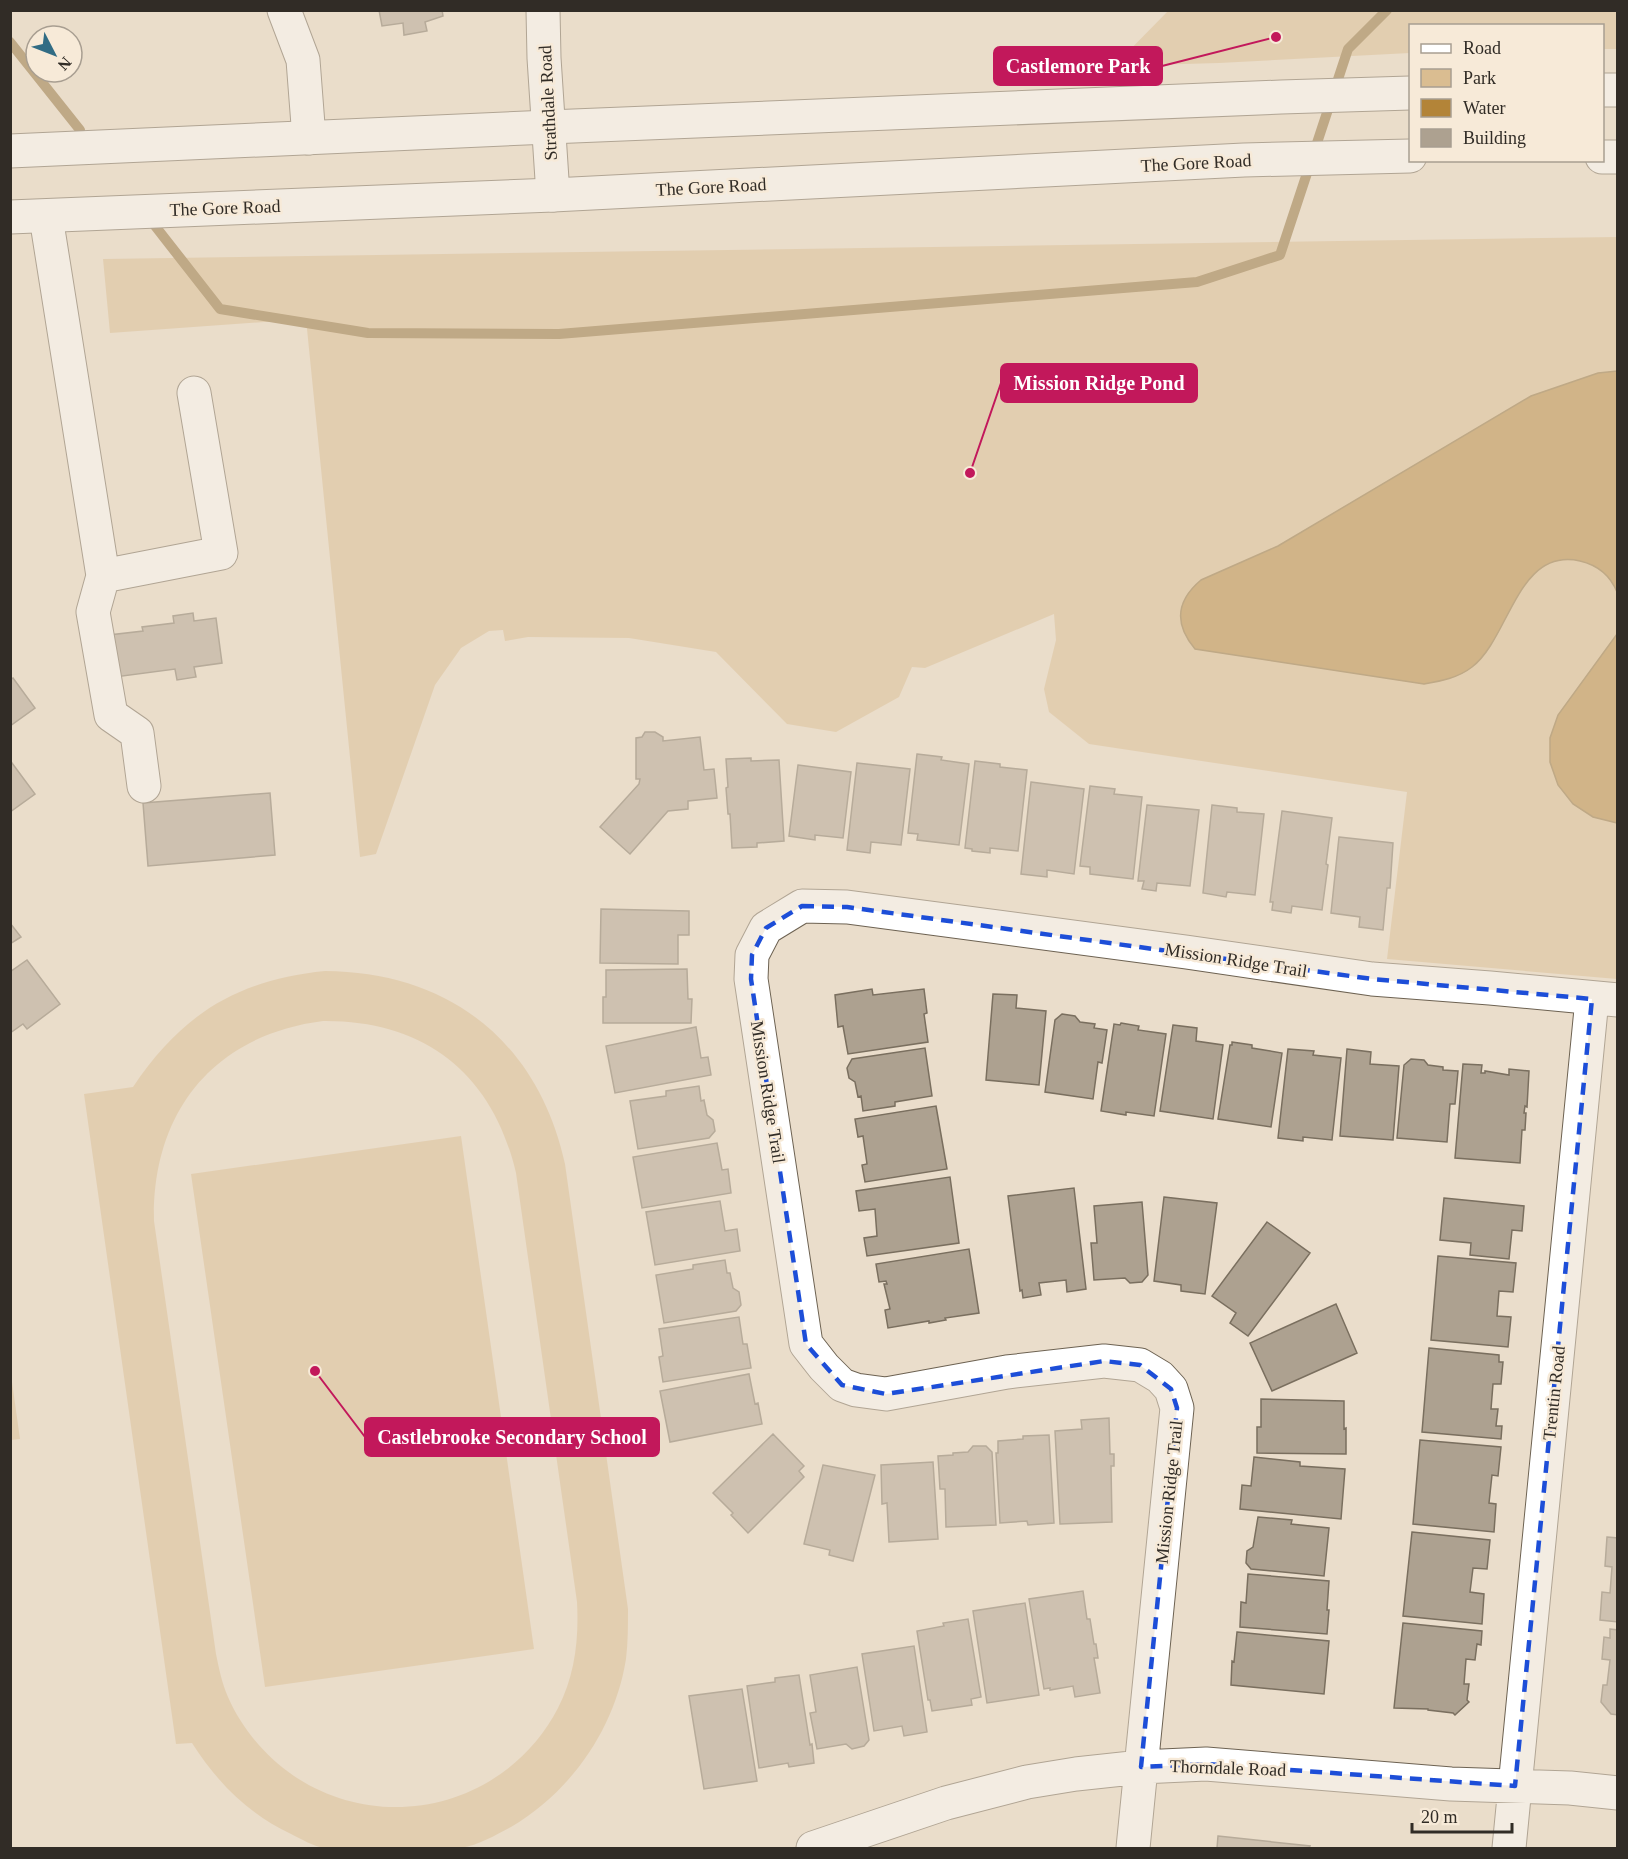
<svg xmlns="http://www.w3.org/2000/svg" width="1628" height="1859" font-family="'Times New Roman',serif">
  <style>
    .green { fill: #dabd91; fill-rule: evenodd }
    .water { fill: #b38438; stroke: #8c6a33; stroke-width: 1.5 }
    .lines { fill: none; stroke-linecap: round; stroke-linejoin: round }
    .stream { stroke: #8c6a33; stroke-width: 10 }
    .building { fill: #ada190; stroke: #7a6f5f; stroke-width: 1.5 }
    .minor-casing { stroke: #6d6252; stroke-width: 35 }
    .major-casing { stroke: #6d6252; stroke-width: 35 }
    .minor { stroke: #fff; stroke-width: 33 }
    .major { stroke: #fff; stroke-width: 33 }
    .marked { fill: none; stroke: #1d4ed8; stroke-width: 4.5; stroke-dasharray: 12 8; stroke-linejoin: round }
    .labels { text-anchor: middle; stroke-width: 5; stroke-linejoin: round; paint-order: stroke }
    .street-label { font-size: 18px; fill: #312c26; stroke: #f7ead8 }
    .leader { fill: none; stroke: #c2185b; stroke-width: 2 }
    .callout-dot { fill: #c2185b; stroke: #f7ead8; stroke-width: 2 }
    .callout { fill: #c2185b; stroke: #c2185b; stroke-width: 2 }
    .callout-label { font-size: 20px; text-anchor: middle; font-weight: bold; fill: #fff }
  </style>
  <rect width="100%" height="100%" fill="#eaddcb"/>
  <path class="green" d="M1168 11H1617V49H1603L1602 26H1410V53L1219 63 1114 66Z
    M1617 237V979L1387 959 1407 792 1089 744 1049 712 1044 689 1056 640 1054 614 925 668 912 667 899 697 836 732 787 724 716 652 629 638 528 637 505 641 503 630 489 631 461 648 435 685 376 854 360 857 306 319 110 333 103 259Z
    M325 971C450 972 538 1042 565 1164L628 1609C628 1626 628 1642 626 1659 615 1728 572 1791 511 1827 496 1835 479 1845 461 1848 443 1851 412 1848 393 1848 378 1848 362 1848 347 1848 340 1848 331 1850 324 1848 313 1846 301 1839 291 1834 248 1814 217 1782 192 1743L176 1744 84 1094 133 1087C182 1014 237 980 325 971ZM323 1021C425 1020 493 1074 516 1173L577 1602C579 1639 575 1675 558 1708 508 1805 385 1837 294 1776 266 1757 242 1729 228 1697 222 1683 219 1669 216 1654L154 1221C152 1111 214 1035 323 1021Z
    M461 1136 534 1649 265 1687 191 1174Z
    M11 1382H12L20 1439 11 1440Z"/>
  <path class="water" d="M1617 371V592C1610 575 1597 565 1580 561 1517 547 1510 638 1472 667 1458 678 1441 681 1424 684L1195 649C1174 624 1176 601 1201 580L1278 546 1531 396 1598 373Z
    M1617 634 1618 823H1617L1593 817 1573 804 1558 785 1550 762V738L1558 715Z"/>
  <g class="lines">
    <path class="stream" d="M10 42 80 130
      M152 222 220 309 368 333 559 334 1197 282 1280 255 1348 49 1387 10"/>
  </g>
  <path class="building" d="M379 10H442L443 16 425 22 427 31 404 35 403 23 382 26Z
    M193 613 194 621 216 618 222 663 194 667 196 677 177 680 175 669 115 677 109 635 143 631 142 627 174 623 173 616Z
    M13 678 35 708 10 726V680Z
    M645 732H655L663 737V741L700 737 704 770 714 769 717 798 688 801V809L668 811 630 854 600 827 639 784 640 779H636V738L642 737Z
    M917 754 942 757 941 760 969 764 959 845 917 840 918 834 908 833Z
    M751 758V761L779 760 784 841 757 843V847L732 848 730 814H728L726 788 728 787 726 759Z
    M975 761 1000 764V767L1027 770 1018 851 990 848V853L972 851V849L965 848Z
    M12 763 35 794 10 812V765Z
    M857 763 910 769 901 845 871 842 870 853 847 850Z
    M798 765 851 772 843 838 815 835V840L789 836Z
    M1031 782 1084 789 1074 874 1047 870V877L1021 874Z
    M1090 786 1115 789 1114 794 1142 797 1133 879 1090 874V867L1080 866Z
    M270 793 275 855 148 866 143 803Z
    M1147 805 1199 810 1190 886 1157 883 1156 891 1142 889 1144 881H1138Z
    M1212 805 1237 808V812L1264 814 1255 895 1227 892 1226 897 1203 893Z
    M1282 811 1332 818 1326 864 1328 865 1322 910 1292 906 1291 913 1272 910 1273 902H1270Z
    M1339 837 1393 843 1390 888H1387L1383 930 1359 927 1360 917 1331 913Z
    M601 909 689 911V935H678V964L600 963Z
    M10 923 21 937 10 944Z
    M27 960 60 1004 27 1029 23 1024 10 1033V972Z
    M687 969 688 999H692L691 1023H603V997H606V970Z
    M872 989 873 995 924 989 927 1013 924 1014 928 1042 848 1054 843 1026 838 1027 835 995Z
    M993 994 1017 995 1016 1008 1046 1011 1039 1085 986 1080Z
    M1062 1014 1075 1016 1080 1022 1095 1024 1094 1028 1107 1030 1102 1063 1098 1062 1093 1099 1045 1092 1055 1020Z
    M1121 1023 1139 1026 1138 1030 1166 1034 1154 1116 1126 1112V1115L1101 1111 1114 1024 1120 1025Z
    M1173 1025 1197 1028 1196 1041 1223 1045 1213 1119 1160 1111Z
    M696 1027 701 1058 708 1057 711 1075 615 1093 606 1046Z
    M1232 1042 1252 1045V1048L1282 1053 1271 1127 1218 1119 1230 1045H1232Z
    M925 1048 932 1096 895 1102V1106L863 1111 861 1096 858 1097 855 1082 849 1078 847 1068 852 1059Z
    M1288 1049 1314 1051 1313 1055 1341 1058 1332 1140 1303 1137V1141L1278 1138Z
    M1347 1049 1371 1052 1370 1064 1399 1066 1393 1140 1340 1136Z
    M1411 1059 1424 1060 1428 1065 1443 1067V1070L1458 1071 1455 1104H1450L1447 1142 1397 1138 1404 1065Z
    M1463 1064 1482 1065 1481 1073H1485V1071L1509 1075V1069L1529 1071 1527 1107 1525 1106 1524 1113H1526L1525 1130H1522L1520 1163 1455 1158Z
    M699 1086 701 1101 704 1100 707 1115 713 1120 715 1131 709 1138 638 1149 630 1101 666 1096V1091Z
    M936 1106 947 1169 865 1182 862 1165 867 1164 863 1136 858 1137 855 1119Z
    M717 1143 722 1170 728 1169 731 1193 642 1208 633 1157Z
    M950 1177 959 1243 867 1256 864 1238 877 1236 875 1209 859 1211 856 1191Z
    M1074 1188 1086 1289 1067 1292 1066 1280 1039 1283 1041 1295 1023 1298 1022 1290 1020 1291 1008 1196Z
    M1164 1197 1217 1203 1205 1294 1181 1291V1285L1154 1281Z
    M1444 1198 1524 1206 1522 1231 1512 1230 1509 1259 1470 1255 1471 1243 1440 1240Z
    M720 1201 725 1231 737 1229 740 1251 655 1265 646 1212Z
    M1142 1202 1148 1275 1142 1282 1130 1283 1125 1278 1094 1280 1091 1243H1097L1094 1206Z
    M1267 1222 1310 1253 1248 1336 1230 1323 1236 1313 1212 1296Z
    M969 1249 979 1313 945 1318 946 1320 929 1323V1321L888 1328 885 1310 890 1309 884 1284H887L886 1281 879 1282 876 1264Z
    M1438 1256 1516 1263 1513 1292 1499 1291 1497 1316 1511 1317 1508 1347 1431 1340Z
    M725 1260 727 1273H730L733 1288 739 1292 741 1305 736 1311 664 1323 656 1275 693 1269V1265Z
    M1336 1304 1357 1353 1272 1391 1250 1343Z
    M739 1317 743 1344H747L751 1368 663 1382 659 1357 663 1356 659 1329Z
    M1429 1348 1499 1355V1362H1503L1501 1384H1493L1491 1409H1498L1496 1426H1502L1501 1439 1422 1432Z
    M749 1374 755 1404 758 1403 762 1424 670 1442 660 1391Z
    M1261 1399 1344 1401V1429L1346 1428V1454L1257 1453V1427H1261Z
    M1109 1418 1110 1454H1114V1466H1111L1112 1522 1060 1524 1055 1431 1082 1429 1081 1420Z
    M773 1434 804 1466 799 1471 804 1477 748 1533 731 1515 733 1513 713 1493Z
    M1049 1435 1054 1523 1028 1525 1027 1521 1000 1523 996 1453H998V1441L1023 1439V1436Z
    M1420 1440 1501 1447 1498 1476 1492 1475 1489 1503 1496 1504 1494 1532 1413 1524Z
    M973 1446H986L992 1452 996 1525 946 1527 945 1489H940L938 1456 953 1455V1453L968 1452Z
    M1254 1457 1300 1462V1466L1345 1469 1341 1519 1240 1509 1242 1485 1251 1486Z
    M933 1462 938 1539 889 1542 887 1503 882 1504 881 1465Z
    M823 1465 875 1475 853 1561 829 1555 830 1550 804 1544Z
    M1258 1517 1292 1520 1291 1524 1329 1528 1324 1576 1251 1569 1246 1563 1247 1551 1253 1547Z
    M1412 1532 1490 1540 1487 1569 1473 1568 1470 1592 1484 1594 1482 1624 1403 1616Z
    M1607 1537 1618 1538V1622L1600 1620 1602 1592 1610 1593 1612 1567 1605 1566Z
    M1248 1574 1329 1581 1327 1610H1329L1327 1634 1240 1627 1241 1602 1246 1603Z
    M1083 1591 1087 1619H1090L1094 1644H1096L1098 1658H1094L1100 1693 1075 1697 1073 1686 1050 1690V1688L1044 1689 1029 1599Z
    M1025 1603 1039 1695 987 1703 973 1611Z
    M968 1619 981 1697 971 1699 972 1705 932 1711 930 1700H928L917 1631 944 1626 943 1623Z
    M1403 1623 1482 1631 1481 1645 1477 1644 1475 1660 1466 1659 1464 1684H1469L1467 1700 1469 1702 1455 1715 1453 1713 1428 1710V1709L1394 1708Z
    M1610 1629 1618 1630V1715L1611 1714 1601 1702 1603 1685H1607L1610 1660 1602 1659 1604 1637 1610 1638Z
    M1237 1632 1329 1641 1324 1694 1231 1685 1232 1661 1234 1662Z
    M914 1646 927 1732 904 1736 902 1726 874 1731 862 1654Z
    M857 1667 869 1740 864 1746 852 1749 846 1744 817 1749 810 1713 816 1712 810 1675Z
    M799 1675 810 1745 812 1744 814 1763 789 1767 788 1763 759 1768 747 1686 775 1682V1678Z
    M742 1689 757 1781 704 1789 689 1696Z
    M1218 1836 1310 1846 1309 1848H1217Z"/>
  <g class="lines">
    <defs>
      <path id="minor" d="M284 10 303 60 309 138
        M543 10 544 58 553 195
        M46 217 103 576 221 553 194 393
        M103 576 93 612 111 715 137 733 144 786
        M813 1848 946 1803 1027 1782 1076 1774 1141 1767 1206 1764 1451 1784 1570 1788 1618 1793
        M1133 1848 1177 1408 1171 1389 1160 1377 1140 1365 1104 1361 1007 1372 886 1394 856 1390 842 1385 824 1367 806 1344 751 979 752 955 766 928 802 906 847 907 1186 952 1372 979 1490 988 1618 1000
        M1509 1848 1592 999"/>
      <path id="major" d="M1602 90H1618
        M10 151 549 127 1281 97 1410 93
        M1602 157H1618
        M10 217 553 195 1244 160 1410 156"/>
    </defs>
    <use href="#minor" class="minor-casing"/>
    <use href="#major" class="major-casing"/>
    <use href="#minor" class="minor"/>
    <use href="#major" class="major"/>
  </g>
  <path d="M0 0H1628V1859H0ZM802 906 847 907 1372 979 1592 999 1515 1786 1206 1764 1141 1767 1177 1408 1171 1389 1140 1365 1104 1361 886 1394 842 1385 806 1344 751 979 752 955 766 928Z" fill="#eaddcb" fill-opacity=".55" fill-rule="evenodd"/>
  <path class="marked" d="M802 906 847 907 1372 979 1592 999 1515 1786 1206 1764 1141 1767 1177 1408 1171 1389 1140 1365 1104 1361 886 1394 842 1385 806 1344 751 979 752 955 766 928Z"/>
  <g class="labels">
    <g class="street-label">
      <text transform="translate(548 103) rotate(-93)" y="6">Strathdale Road</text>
      <text transform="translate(1196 163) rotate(-3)" y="6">The Gore Road</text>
      <text transform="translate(711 187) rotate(-3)" y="6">The Gore Road</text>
      <text transform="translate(225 208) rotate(-2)" y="6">The Gore Road</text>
      <text transform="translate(1236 960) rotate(9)" y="6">Mission Ridge Trail</text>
      <text transform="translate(768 1092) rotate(81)" y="6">Mission Ridge Trail</text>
      <text transform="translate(1554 1393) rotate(-84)" y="6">Trentin Road</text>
      <text transform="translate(1169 1492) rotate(-84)" y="6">Mission Ridge Trail</text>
      <text transform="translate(1228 1768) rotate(2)" y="6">Thorndale Road</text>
    </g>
  </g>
  <path class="leader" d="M1276 37L1162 66M970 473L1001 383M315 1371L365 1437"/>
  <g class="callout-dot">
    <circle cx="1276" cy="37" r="6"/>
    <circle cx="970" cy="473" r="6"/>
    <circle cx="315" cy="1371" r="6"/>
  </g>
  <g class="callout">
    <rect x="994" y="47" width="168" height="38" rx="6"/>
    <rect x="1001" y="364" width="196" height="38" rx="6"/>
    <rect x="365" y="1418" width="294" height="38" rx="6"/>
  </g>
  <g class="callout-label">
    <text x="1078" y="73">Castlemore Park</text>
    <text x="1099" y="390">Mission Ridge Pond</text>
    <text x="512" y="1444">Castlebrooke Secondary School</text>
  </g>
  <rect width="1628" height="1859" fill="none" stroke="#312c26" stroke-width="24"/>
  <rect x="1409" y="24" width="195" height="138" fill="#f7ead8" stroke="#a89e91" stroke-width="1.5"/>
  <rect x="1421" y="44" width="30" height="9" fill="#ffffff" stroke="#a89e91" stroke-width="1.5"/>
  <text x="1463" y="54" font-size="18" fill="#312c26">Road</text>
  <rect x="1421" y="69" width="30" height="18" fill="#dabd91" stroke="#a89e91" stroke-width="1.5"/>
  <text x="1463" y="84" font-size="18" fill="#312c26">Park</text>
  <rect x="1421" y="99" width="30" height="18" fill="#b38438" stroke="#a89e91" stroke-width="1.5"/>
  <text x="1463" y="114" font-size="18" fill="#312c26">Water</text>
  <rect x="1421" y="129" width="30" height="18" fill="#ada190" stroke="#a89e91" stroke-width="1.5"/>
  <text x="1463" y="144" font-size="18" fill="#312c26">Building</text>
  <g transform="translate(54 54) rotate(132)"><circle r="28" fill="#f7ead8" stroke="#a89e91" stroke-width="1.5"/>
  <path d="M0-4.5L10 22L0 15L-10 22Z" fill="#316c84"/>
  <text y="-9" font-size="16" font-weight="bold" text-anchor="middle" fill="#312c26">N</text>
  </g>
  <path d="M1412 1823v9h100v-9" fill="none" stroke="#312c26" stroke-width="3"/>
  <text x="1421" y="1823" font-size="18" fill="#312c26" stroke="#f7ead8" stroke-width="4.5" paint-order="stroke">20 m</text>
</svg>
